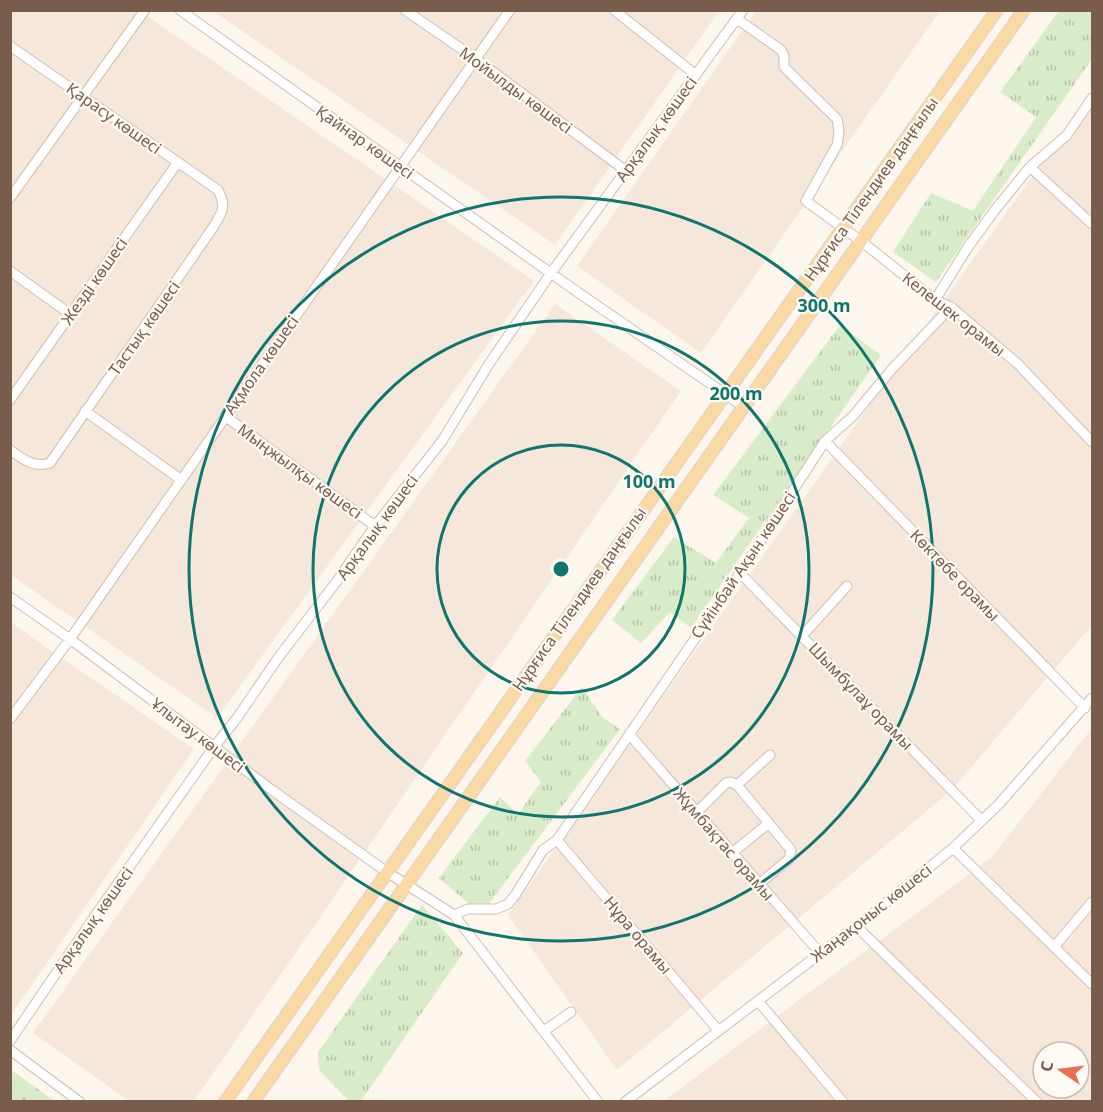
<svg xmlns="http://www.w3.org/2000/svg" width="1103" height="1112" font-family="'Noto Sans',sans-serif">
  <style>
    .residential { fill: #f5e8da; fill-rule: evenodd }
    .grass { fill: url(#grass-tufts) }
    .forest { fill: url(#forest-firs) }
    .lines { fill: none; stroke-linecap: round; stroke-linejoin: round }
    .minor-casing { stroke: #d1beb0; stroke-width: 11 }
    .major-casing { stroke: #dad1cd; stroke-width: 14 }
    .minor { stroke: #fff; stroke-width: 9 }
    .major { stroke: #fbd9a5; stroke-width: 12 }
    .ring { fill: none; stroke: #0f766e; stroke-width: 3 }
    .labels { text-anchor: middle; stroke-width: 4.5; stroke-linejoin: round; paint-order: stroke }
    .street-label { font-size: 16px; fill: #7a5c4d; stroke: #fffaf3 }
    .centre { fill: #0f766e; stroke: #fffaf3; stroke-width: 3 }
    .ring-label { font-size: 18px; text-anchor: middle; font-weight: bold; fill: #0f766e; stroke: #fffaf3; stroke-width: 4.5; stroke-linejoin: round; paint-order: stroke }
  </style>
  <defs>
    <pattern id="grass-tufts" width="24" height="20" patternUnits="userSpaceOnUse" patternTransform="scale(1.5)"><rect width="24" height="20" fill="#d8ecc9"/><path d="M3 7l-1-3M5 7V3M7 7l1-3M15 17l-1-3M17 17v-4M19 17l1-3" fill="none" stroke="#b4c2a5"/></pattern>
    <pattern id="forest-firs" width="22" height="20" patternUnits="userSpaceOnUse" patternTransform="scale(1.5)"><rect width="22" height="20" fill="#d8ecc9"/><path d="M5 1l3.5 6h-7zM16 11l3.5 6h-7z" fill="#b4c2a5"/></pattern>
  </defs>
  <rect width="100%" height="100%" fill="#fdf6ec"/>
  <path class="residential" d="M11 11H140L534 281 217 718 11 575Z
    M213 11H719L555 245Z
    M756 11H940L701 353 577 266Z
    M1092 92V625L952 790 617 1070 508 915Z
    M555 304 681 391 194 1101H129L33 1033Z
    M10 622 194 749 11 1015 10 1014Z
    M1092 728V1101L662 1102 992 857ZM1043 1052H1079V1088H1043Z"/>
  <path class="grass" d="M1059 11H1092V59L936 282 893 252 931 193 973 211 1036 117 1000 92Z
    M840 325 881 355 691 628 670 612 641 643 612 620 674 537 716 563 749 518 713 495Z
    M582 687 602 717 620 729 481 914 439 878 500 797 518 814 541 782 525 761Z
    M422 905 463 953 361 1101H349L319 1070 318 1052Z"/>
  <path class="forest" d="M10 1070H11L55 1101H11Z"/>
  <g class="lines">
    <defs>
      <path id="minor" d="M180 10 566 284 744 407
        M405 10 476 59 626 171
        M614 10 696 75
        M737 19 781 50 784 56V67L837 119 839 132 837 145 806 201 861 241 935 300 951 307 965 319 1018 364 1092 442
        M10 46 218 190C227 207 222 213 212 229L50 463C34 468 24 460 10 450
        M1030 167 1092 224
        M10 198 145 10
        M10 271 70 314
        M935 300 968 247 995 210 1030 167 1067 135 1092 98
        M10 400 178 162
        M85 411 180 479
        M225 416 375 526
        M825 441 1085 708
        M740 573 981 820
        M10 597 70 639 272 790 387 872 454 915 598 1102
        M802 636 847 586
        M10 719 70 639 510 10
        M629 734 820 953
        M737 785 770 755
        M697 812 726 783 731 782 737 785 791 850 789 859 759 884
        M557 840 718 1030
        M953 848 1092 984
        M732 853 769 823
        M454 915 468 909H496L508 904 516 894 543 850 557 840 740 573 825 441 853 416 892 369 951 307
        M856 926 1037 1102
        M1054 947 1092 902
        M758 1001 843 1102
        M544 1031 571 1012
        M10 1041 99 910 214 747 237 718 278 658 337 581 375 526 442 441 489 364 551 273 743 10
        M10 1050 80 1102
        M625 1102 876 911 953 848 999 804 1092 698"/>
      <path id="major" d="M225 1102 997 10
        M253 1102 1024 10"/>
    </defs>
    <use href="#minor" class="minor-casing"/>
    <use href="#major" class="major-casing"/>
    <use href="#minor" class="minor"/>
    <use href="#major" class="major"/>
  </g>
  <g class="ring">
    <circle cx="561" cy="569" r="124"/>
    <circle cx="561" cy="569" r="248"/>
    <circle cx="561" cy="569" r="372"/>
  </g>
  <g class="labels">
    <g class="street-label">
      <text transform="translate(516 90) rotate(36)" y="6">Мойылды көшесі</text>
      <text transform="translate(114 118) rotate(35)" y="6">Қарасу көшесі</text>
      <text transform="translate(656 129) rotate(-54)" y="6">Арқалық көшесі</text>
      <text transform="translate(365 142) rotate(35)" y="6">Қайнар көшесі</text>
      <text transform="translate(871 189) rotate(-55)" y="6">Нұрғиса Тілендиев даңғылы</text>
      <text transform="translate(94 281) rotate(-55)" y="6">Жезді көшесі</text>
      <text transform="translate(954 314) rotate(38)" y="6">Келешек орамы</text>
      <text transform="translate(144 328) rotate(-55)" y="6">Тастық көшесі</text>
      <text transform="translate(261 365) rotate(-55)" y="6">Ақмола көшесі</text>
      <text transform="translate(300 471) rotate(36)" y="6">Мыңжылқы көшесі</text>
      <text transform="translate(377 527) rotate(-54)" y="6">Арқалық көшесі</text>
      <text transform="translate(743 565) rotate(-56)" y="6">Сүйінбай Ақын көшесі</text>
      <text transform="translate(955 575) rotate(46)" y="6">Көктөбе орамы</text>
      <text transform="translate(579 599) rotate(-55)" y="6">Нұрғиса Тілендиев даңғылы</text>
      <text transform="translate(861 696) rotate(46)" y="6">Шымбұлаұ орамы</text>
      <text transform="translate(198 735) rotate(37)" y="6">Ұлытау көшесі</text>
      <text transform="translate(724 844) rotate(49)" y="6">Жұмбақтас орамы</text>
      <text transform="translate(871 913) rotate(-38)" y="6">Жаңақоныс көшесі</text>
      <text transform="translate(93 920) rotate(-55)" y="6">Арқалық көшесі</text>
      <text transform="translate(638 935) rotate(50)" y="6">Нұра орамы</text>
    </g>
  </g>
  <circle cx="561" cy="569" r="9" class="centre"/>
  <g class="ring-label">
    <text x="824" y="312">300 m</text>
    <text x="736" y="400">200 m</text>
    <text x="649" y="488">100 m</text>
  </g>
  <rect width="1103" height="1112" fill="none" stroke="#7a5c4d" stroke-width="24"/>
  <g transform="translate(1061 1070) rotate(284)"><circle r="28" fill="#fffaf3" stroke="#cabbb1" stroke-width="1.5"/>
  <path d="M0-4.5L10 22L0 15L-10 22Z" fill="#e76f51"/>
  <text y="-9" font-size="16" font-weight="bold" text-anchor="middle" fill="#7a5c4d">С</text>
  </g>
</svg>
